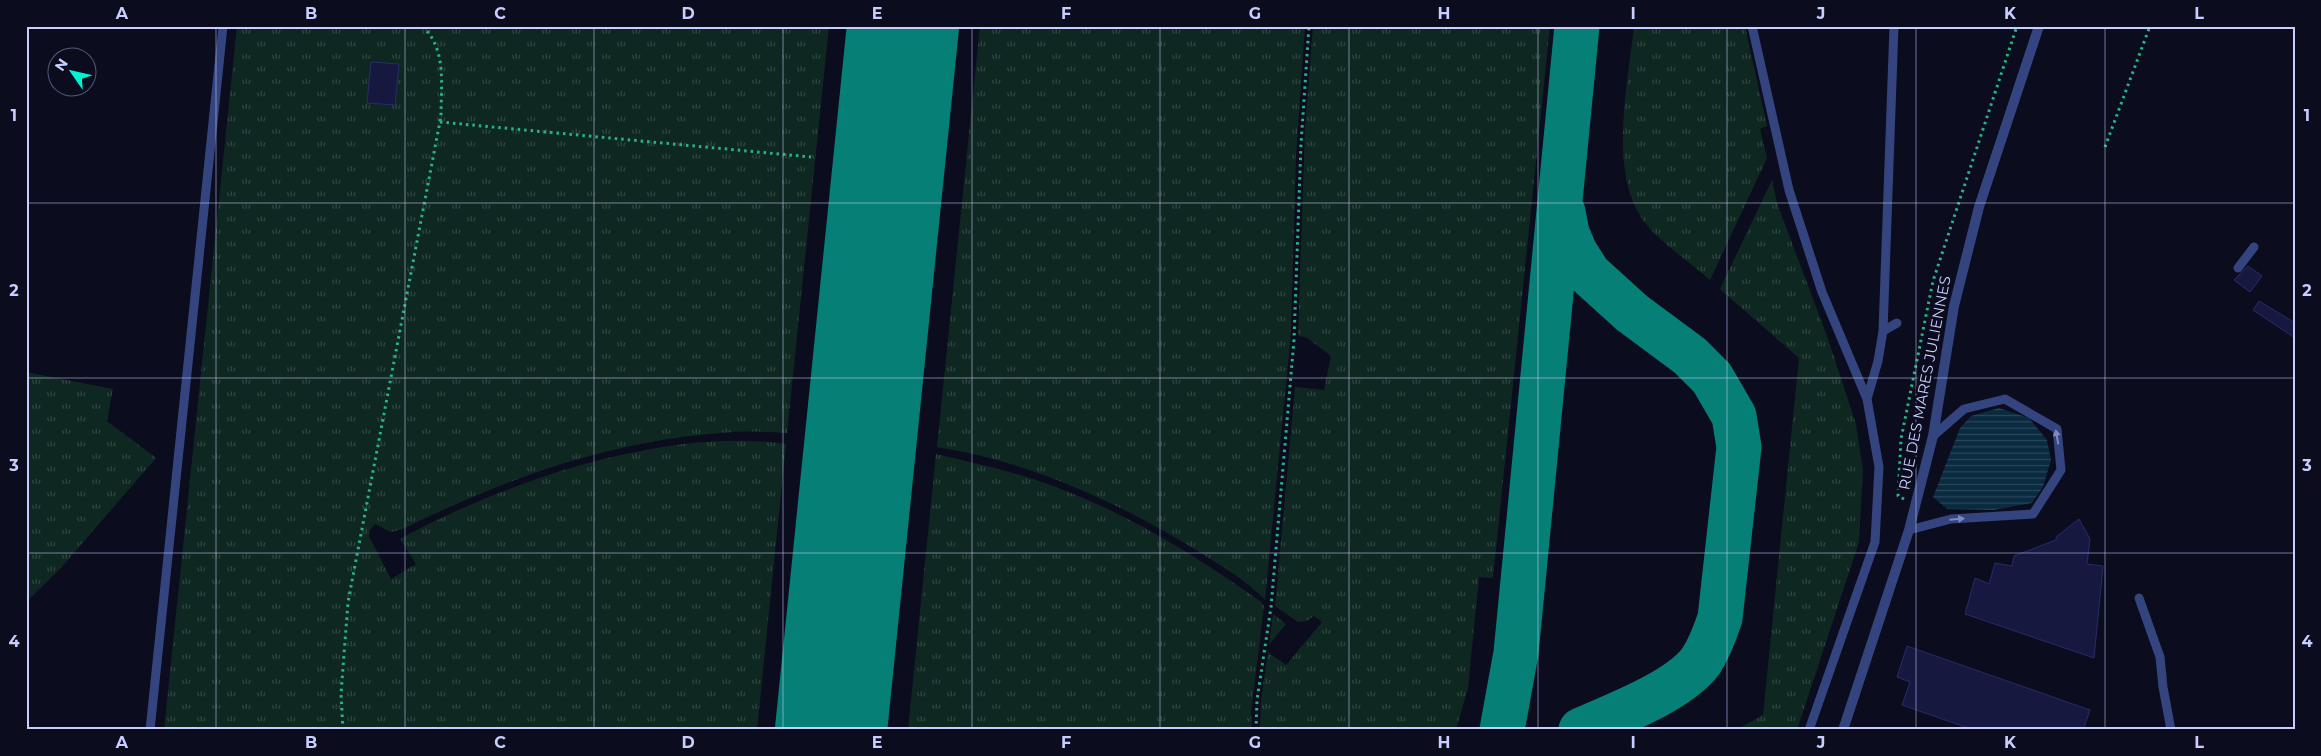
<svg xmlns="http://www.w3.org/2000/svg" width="2321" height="756" font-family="Montserrat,sans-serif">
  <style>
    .grass { fill: url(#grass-tufts) }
    .water { fill: url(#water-rules) }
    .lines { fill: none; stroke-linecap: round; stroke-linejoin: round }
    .taxiway { stroke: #068077; stroke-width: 45 }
    .runway { stroke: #068077; stroke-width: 112 }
    .building { fill: #16183f; stroke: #282b6c }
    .path { stroke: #29b288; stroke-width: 3; stroke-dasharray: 2.5 4; stroke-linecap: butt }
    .lane { stroke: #34447f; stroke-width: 9 }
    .street { stroke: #34447f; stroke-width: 10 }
    .oneway { fill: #7e8abf }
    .grid { fill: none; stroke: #c8cfff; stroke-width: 1; stroke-opacity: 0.55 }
    .labels { text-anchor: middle; stroke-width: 5; stroke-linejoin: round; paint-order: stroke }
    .street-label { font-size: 15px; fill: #c8cfff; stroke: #0b0c1e }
    .neatline { fill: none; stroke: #c8cfff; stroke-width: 2 }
    .grid-label { font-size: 16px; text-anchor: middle; font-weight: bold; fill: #c8cfff }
  </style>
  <defs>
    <pattern id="grass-tufts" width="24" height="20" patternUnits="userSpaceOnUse" patternTransform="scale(1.25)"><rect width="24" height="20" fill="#0e2821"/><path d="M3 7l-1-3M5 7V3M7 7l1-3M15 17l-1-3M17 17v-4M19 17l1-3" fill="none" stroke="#304642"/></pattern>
    <pattern id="water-rules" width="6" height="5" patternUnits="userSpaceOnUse" patternTransform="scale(1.25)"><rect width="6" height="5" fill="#092a3f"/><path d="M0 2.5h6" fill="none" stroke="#2b485c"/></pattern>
  </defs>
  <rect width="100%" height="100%" fill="#0b0c1e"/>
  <path class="grass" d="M237 26H829L787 433C770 432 751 431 734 432 615 439 508 477 403 529L391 532 375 524 369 531V536L391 579 416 564 400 539C506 481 665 427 786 444L757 730H164Z
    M980 26H1305L1296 156 1291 333 1265 600C1248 582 1225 568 1204 555 1123 504 1032 462 937 447Z
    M1313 26H1550L1493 578 1479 577 1468 688 1456 730H1260L1261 699 1268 652 1286 665 1322 622 1314 616 1307 621 1298 622 1275 606 1295 387 1324 390 1331 356 1306 337 1298 336 1305 128Z
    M1634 26H1745L1767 126 1760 129 1767 158 1710 280C1692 264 1660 242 1646 224 1607 176 1628 84 1634 26Z
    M1772 180 1777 203 1828 339 1856 424 1863 470 1859 542 1797 730H1736L1763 715 1799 358 1720 289Z
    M26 372 113 389 107 421 156 458 60 569 26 602Z
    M936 454C971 462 1006 470 1039 481 1119 508 1192 553 1260 601L1264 606 1251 713 1252 730H908Z
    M1273 614 1286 624 1269 645Z"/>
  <path class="water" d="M1999 408 2029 418 2047 440 2051 460 2043 487 2032 503 1994 510 1947 509 1933 497 1960 428 1971 416Z"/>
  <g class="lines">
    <path class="taxiway" d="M1563 212 1567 233 1575 252 1589 274 1632 313 1690 356 1712 378 1734 416 1739 447 1720 618C1715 633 1710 647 1701 661 1679 691 1615 715 1581 730
      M845 593C844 641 845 684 859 730
      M1502 730 1516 653 1577 26"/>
    <path class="runway" d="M831 730 903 26"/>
  </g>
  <path class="building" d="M371 62 399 64 395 105 367 103Z
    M2248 266 2262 276 2250 292 2234 280Z
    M2259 301 2295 323V338L2253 310Z
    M2079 519 2090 539 2087 564 2103 566 2094 658 1965 614 1975 578 1989 584 1995 563 2012 566 2014 556 2056 540V537Z
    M1907 646 2090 710 2083 730H1974L1902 705 1910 682 1897 677Z"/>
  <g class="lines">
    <path class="path" d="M440 122 811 157
      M2105 147 2150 26
      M1904 499 1898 496 1901 439 1933 281 2017 26
      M343 730 341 694 348 602 441 116C441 86 447 48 422 26
      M1256 730 1257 700 1271 607 1294 340 1301 144 1309 26"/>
    <path class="lane" d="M1752 26 1789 190 1822 292 1867 399 1879 467 1875 542 1809 730
      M2238 268 2254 247
      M1883 331 1897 323
      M1867 399 1878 361 1883 331 1894 26
      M1909 530 1951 519 2033 514 2061 470 2057 429 2005 399 1964 409 1933 436
      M2139 598 2160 657 2163 687 2171 730
      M150 730 223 26"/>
    <path class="street" d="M1843 730 1909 530 1933 436 1954 306 1979 207 2039 26"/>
  </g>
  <defs><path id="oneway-solid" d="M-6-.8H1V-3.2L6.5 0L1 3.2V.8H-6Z" transform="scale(1.25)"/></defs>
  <g class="oneway">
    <use href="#oneway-solid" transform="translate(2057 437) rotate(-100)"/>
    <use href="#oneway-solid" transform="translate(1957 519) rotate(-5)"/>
  </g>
  <path class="grid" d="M216 26V730M405 26V730M594 26V730M783 26V730M972 26V730M1160 26V730M1349 26V730M1538 26V730M1727 26V730M1916 26V730M2105 26V730M26 203H2295M26 378H2295M26 553H2295"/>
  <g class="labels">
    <g class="street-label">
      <text transform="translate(1925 383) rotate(-79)" y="5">RUE DES MARES JULIENNES</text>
    </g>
  </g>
  <rect width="2321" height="756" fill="none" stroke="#0b0c1e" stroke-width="55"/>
  <g transform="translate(72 72) rotate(304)"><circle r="24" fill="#0b0c1e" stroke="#575a78"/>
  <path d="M0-4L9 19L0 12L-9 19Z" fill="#00f3d0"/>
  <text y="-8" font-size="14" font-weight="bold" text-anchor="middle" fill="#c8cfff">N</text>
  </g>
  <rect x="28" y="28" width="2266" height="700" class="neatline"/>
  <g class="grid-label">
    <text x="122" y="19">A</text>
    <text x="311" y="19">B</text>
    <text x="500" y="19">C</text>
    <text x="688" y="19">D</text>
    <text x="877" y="19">E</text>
    <text x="1066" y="19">F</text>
    <text x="1255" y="19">G</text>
    <text x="1444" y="19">H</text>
    <text x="1633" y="19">I</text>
    <text x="1821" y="19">J</text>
    <text x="2010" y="19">K</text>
    <text x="2199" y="19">L</text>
    <text x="14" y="121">1</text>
    <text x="2307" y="121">1</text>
    <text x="14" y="296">2</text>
    <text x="2307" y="296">2</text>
    <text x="14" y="471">3</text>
    <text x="2307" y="471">3</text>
    <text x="14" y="647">4</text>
    <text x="2307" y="647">4</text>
    <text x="122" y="748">A</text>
    <text x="311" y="748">B</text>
    <text x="500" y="748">C</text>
    <text x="688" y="748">D</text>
    <text x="877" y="748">E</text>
    <text x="1066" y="748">F</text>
    <text x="1255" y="748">G</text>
    <text x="1444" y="748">H</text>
    <text x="1633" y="748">I</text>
    <text x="1821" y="748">J</text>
    <text x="2010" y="748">K</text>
    <text x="2199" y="748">L</text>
  </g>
</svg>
